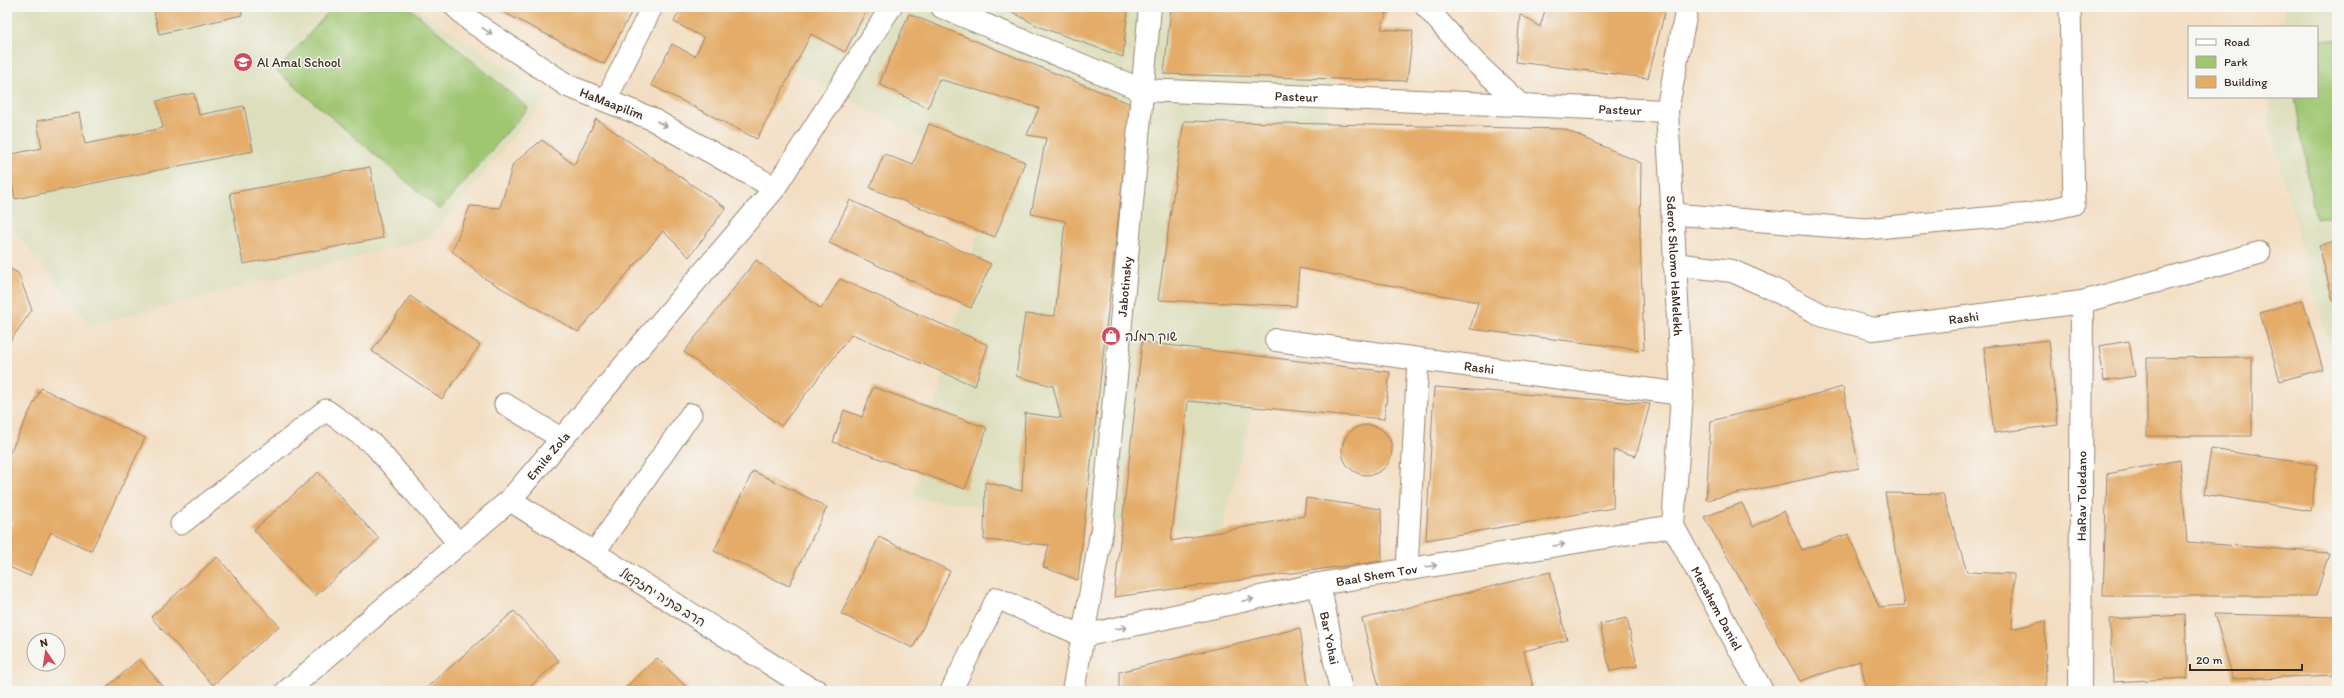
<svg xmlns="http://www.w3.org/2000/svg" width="2344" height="698" font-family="Itim,'Playpen Sans Hebrew',sans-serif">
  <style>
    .built { fill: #dddebc }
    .green { fill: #9fc671; stroke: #6d7848 }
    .building { fill: #e4ac67 }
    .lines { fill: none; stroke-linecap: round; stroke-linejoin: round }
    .lane-casing { stroke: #978470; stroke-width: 23 }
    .street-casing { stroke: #978470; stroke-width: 24 }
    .secondary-casing { stroke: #978470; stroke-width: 24 }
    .lane { stroke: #fff; stroke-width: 21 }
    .street { stroke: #fff; stroke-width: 22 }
    .secondary { stroke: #fff; stroke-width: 22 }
    .oneway { stroke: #a79f9a }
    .labels { text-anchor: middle; stroke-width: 3; stroke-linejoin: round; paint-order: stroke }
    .poi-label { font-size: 13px; fill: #3b2a1e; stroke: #f6f6f2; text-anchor: start }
    .street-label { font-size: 13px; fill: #3b2a1e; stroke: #f6f6f2 }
  </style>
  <rect width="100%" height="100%" fill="#f6f6f2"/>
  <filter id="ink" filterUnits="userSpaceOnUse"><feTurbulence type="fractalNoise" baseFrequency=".025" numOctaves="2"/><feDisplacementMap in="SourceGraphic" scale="8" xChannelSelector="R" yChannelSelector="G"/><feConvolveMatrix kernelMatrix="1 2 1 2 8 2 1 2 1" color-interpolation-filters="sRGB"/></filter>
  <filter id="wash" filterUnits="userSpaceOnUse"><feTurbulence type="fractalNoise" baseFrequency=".012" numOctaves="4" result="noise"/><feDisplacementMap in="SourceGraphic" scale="16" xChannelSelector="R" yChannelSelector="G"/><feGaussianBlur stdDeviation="0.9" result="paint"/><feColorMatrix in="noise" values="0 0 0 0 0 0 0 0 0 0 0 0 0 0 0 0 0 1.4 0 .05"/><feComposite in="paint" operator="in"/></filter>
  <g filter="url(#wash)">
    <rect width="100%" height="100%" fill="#f3dec3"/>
    <path class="built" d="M7 7H415L548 96 429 239 91 325 7 222Z
      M764 7H1353L1221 534 913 498 992 174 747 46Z
      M2286 7H2337V374L2267 121 2271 97H2317V27H2282Z"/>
    <path class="green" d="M333 7H409L528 108 440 210 277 71Z
      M2337 39V215L2315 218 2295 97H2317V42Z"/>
    <g id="blocks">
      <path class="building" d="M153 7H241L242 15 159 34Z
        M493 7H634L604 64Z
        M682 7H868L845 52 811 34 757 139 651 85 672 44 695 56 704 38 674 22Z
        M1003 7H1128L1123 57 1040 27Z
        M1171 7H1389L1381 29 1413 31 1407 81 1164 74Z
        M1546 7H1666L1648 78 1516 62 1520 14 1540 27Z
        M909 14 1131 104 1078 580 1043 567 1049 545 984 540 985 482 1022 491 1025 413 1061 418 1053 386 1016 376 1025 314 1055 316 1065 221 1031 214 1046 138 1027 135 1039 108 939 79 928 108 879 84Z
        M194 93 199 115 244 106 253 151 15 199 7 155 42 148 37 121 79 113 85 144 163 128 157 101Z
        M596 119 726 208 689 257 663 231 578 332 484 278 452 251 470 206 500 208 513 164 542 140 574 165Z
        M1184 121 1564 129 1641 163 1640 236 1644 350 1470 329 1478 302 1299 268 1296 306 1158 300Z
        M929 124 1025 162 995 237 870 188 884 154 913 165Z
        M370 167 383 238 243 264 230 193Z
        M850 200 991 264 971 308 829 243Z
        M2337 241V300L2333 301 2319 245Z
        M756 260 821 309 840 279 988 345 975 386 852 334 781 426 684 352Z
        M7 267 18 273 32 310 8 344Z
        M410 296 480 345 442 399 372 351Z
        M2303 300 2323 369 2280 381 2260 313Z
        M2049 340 2058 425 1994 433 1984 347Z
        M2129 341 2135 376 2104 381 2099 346Z
        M1142 342 1390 372 1384 419 1188 401 1171 541 1304 516 1306 498 1381 509 1382 561 1114 597Z
        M2252 357V436H2147V358Z
        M873 387 987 428 965 489 833 442 844 410 862 417Z
        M1434 387 1650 404 1636 456 1614 450 1613 508 1426 540Z
        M1843 387 1859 468 1706 500 1711 421Z
        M41 388 145 438 91 551 51 532 30 576 7 566V533L13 520 7 517V459Z
        M1342 450a25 25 0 1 1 50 0a25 25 0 1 1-50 0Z
        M2211 449 2317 465 2311 511 2204 494Z
        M2180 460 2187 542 2329 553 2316 596H2103L2107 474Z
        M753 471 827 507 789 586 714 551Z
        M318 472 379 539 315 596 254 530Z
        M1885 493 1943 494 1967 572 2014 574 2012 629 2045 621 2046 690 1867 691 1860 661 1800 681 1704 517 1742 503 1753 527 1784 511 1802 550 1848 534 1879 607 1905 605Z
        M879 537 950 571 913 648 841 614Z
        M217 557 279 626 213 685 151 617Z
        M1550 572 1567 640 1524 651 1534 691H1380L1362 619Z
        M514 611 559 661 525 691H423Z
        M2215 614 2337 617V675L2233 679Z
        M2185 615 2188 678 2113 682 2110 619Z
        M1627 618 1637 666 1610 671 1600 624Z
        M1300 628 1309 691H1119V672Z
        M657 658 690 691H622Z
        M139 659 167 691H103Z"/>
    </g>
  </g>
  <g filter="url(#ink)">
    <use href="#blocks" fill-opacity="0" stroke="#978470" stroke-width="1"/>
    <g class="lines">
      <defs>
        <path id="lane" d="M1426 7 1476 63 1521 105
          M606 100 652 7
          M775 188 891 7
          M1672 214 1865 229 2030 214 2074 204 2070 7
          M505 404 562 439
          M181 524 326 410 374 445 459 544
          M594 553 691 414
          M1407 570 1418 359
          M951 691 997 598 1083 636"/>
        <g id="street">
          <path id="s1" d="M942 7 1142 90 1667 111"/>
          <path id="s2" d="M1674 264 1732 271 1771 288 1824 316 1873 329 2082 302 2259 253"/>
          <path id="s3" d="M1276 340 1682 394"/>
          <path d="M510 500 799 682 817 691"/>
          <path id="s4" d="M1319 584 1341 691"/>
          <path id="s5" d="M1083 636 1319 584 1673 526"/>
          <path id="s6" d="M287 691 510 500 775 188 650 118 568 86 471 21 456 7"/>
          <path id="s7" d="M1073 691 1102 529 1150 7"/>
          <path id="s8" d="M2080 691 2082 302"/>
        </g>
        <g id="secondary">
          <path id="s9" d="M1687 7 1667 111 1682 394 1673 526 1762 691"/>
        </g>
      </defs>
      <use href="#lane" class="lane-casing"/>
      <use href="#street" class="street-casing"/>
      <use href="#secondary" class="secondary-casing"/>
      <use href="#lane" class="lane"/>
      <use href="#street" class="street"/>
      <use href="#secondary" class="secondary"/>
    </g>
    <defs><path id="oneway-shaft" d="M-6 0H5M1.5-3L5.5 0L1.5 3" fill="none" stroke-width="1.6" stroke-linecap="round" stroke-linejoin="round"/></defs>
    <g class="oneway">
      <use href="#oneway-shaft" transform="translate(487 31) rotate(34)"/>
      <use href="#oneway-shaft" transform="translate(662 124) rotate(28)"/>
      <use href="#oneway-shaft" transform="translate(1559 545) rotate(-9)"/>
      <use href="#oneway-shaft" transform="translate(1431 566) rotate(-9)"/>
      <use href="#oneway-shaft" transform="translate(1248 600) rotate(-12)"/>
      <use href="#oneway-shaft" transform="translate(1121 628) rotate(-12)"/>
    </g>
  </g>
  <defs>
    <symbol id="school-disc" viewBox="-11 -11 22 22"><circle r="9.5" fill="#d1495b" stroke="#f6f6f2"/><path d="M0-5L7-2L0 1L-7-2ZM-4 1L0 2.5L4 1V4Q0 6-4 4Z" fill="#fff"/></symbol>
    <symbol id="shop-disc" viewBox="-11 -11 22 22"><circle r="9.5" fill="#d1495b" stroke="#f6f6f2"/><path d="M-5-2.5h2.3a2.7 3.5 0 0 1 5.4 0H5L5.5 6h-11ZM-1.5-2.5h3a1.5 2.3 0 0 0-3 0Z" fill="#fff"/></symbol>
  </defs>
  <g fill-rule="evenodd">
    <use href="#school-disc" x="232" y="51" width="22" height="22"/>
    <use href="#shop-disc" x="1100" y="325" width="22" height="22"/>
  </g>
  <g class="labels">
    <g class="poi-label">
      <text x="257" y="67">Al Amal School</text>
      <text x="1125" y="341">שוק רמלה</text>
    </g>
    <g class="street-label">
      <text dy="5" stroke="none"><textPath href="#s1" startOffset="371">Pasteur</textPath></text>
      <text transform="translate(612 103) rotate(21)" y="5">HaMaapilim</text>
      <text dy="5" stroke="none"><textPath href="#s1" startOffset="695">Pasteur</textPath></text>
      <text dy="5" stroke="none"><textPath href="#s9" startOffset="261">Sderot Shlomo HaMelekh</textPath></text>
      <text dy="5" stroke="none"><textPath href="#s7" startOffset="408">Jabotinsky</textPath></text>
      <text dy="5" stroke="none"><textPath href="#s2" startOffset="303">Rashi</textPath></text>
      <text dy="5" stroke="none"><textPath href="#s3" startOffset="205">Rashi</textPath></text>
      <text dy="5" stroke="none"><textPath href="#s6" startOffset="352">Emile Zola</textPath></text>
      <text dy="5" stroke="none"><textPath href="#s8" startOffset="195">HaRav Toledano</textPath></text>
      <text dy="5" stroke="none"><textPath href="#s5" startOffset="300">Baal Shem Tov</textPath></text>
      <text transform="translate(663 597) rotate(32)" y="5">הרב פתיה יחזקאל</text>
      <text dy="5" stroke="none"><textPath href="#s9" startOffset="615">Menahem Daniel</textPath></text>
      <text dy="5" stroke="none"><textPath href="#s4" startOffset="55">Bar Yohai</textPath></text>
    </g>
  </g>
  <rect width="2344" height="698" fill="none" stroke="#f6f6f2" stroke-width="24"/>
  <rect x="2188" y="26" width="130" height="72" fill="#f6f6f2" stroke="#aba49d"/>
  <rect x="2196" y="39" width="20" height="6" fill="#ffffff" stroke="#aba49d"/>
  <text x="2224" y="46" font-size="12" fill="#3b2a1e">Road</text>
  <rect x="2196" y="56" width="20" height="12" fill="#9fc671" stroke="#aba49d"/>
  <text x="2224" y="66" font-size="12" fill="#3b2a1e">Park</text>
  <rect x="2196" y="76" width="20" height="12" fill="#e4ac67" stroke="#aba49d"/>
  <text x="2224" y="86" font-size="12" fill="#3b2a1e">Building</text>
  <g transform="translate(46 652) rotate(347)"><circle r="19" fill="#f6f6f2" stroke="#aba49d"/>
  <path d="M0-3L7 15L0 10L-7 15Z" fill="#d1495b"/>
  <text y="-6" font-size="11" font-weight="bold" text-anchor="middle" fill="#3b2a1e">N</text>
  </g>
  <path d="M2190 664v6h112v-6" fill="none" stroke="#3b2a1e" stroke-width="2"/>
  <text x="2196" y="664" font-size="12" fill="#3b2a1e" stroke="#f6f6f2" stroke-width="3" paint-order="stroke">20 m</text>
</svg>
